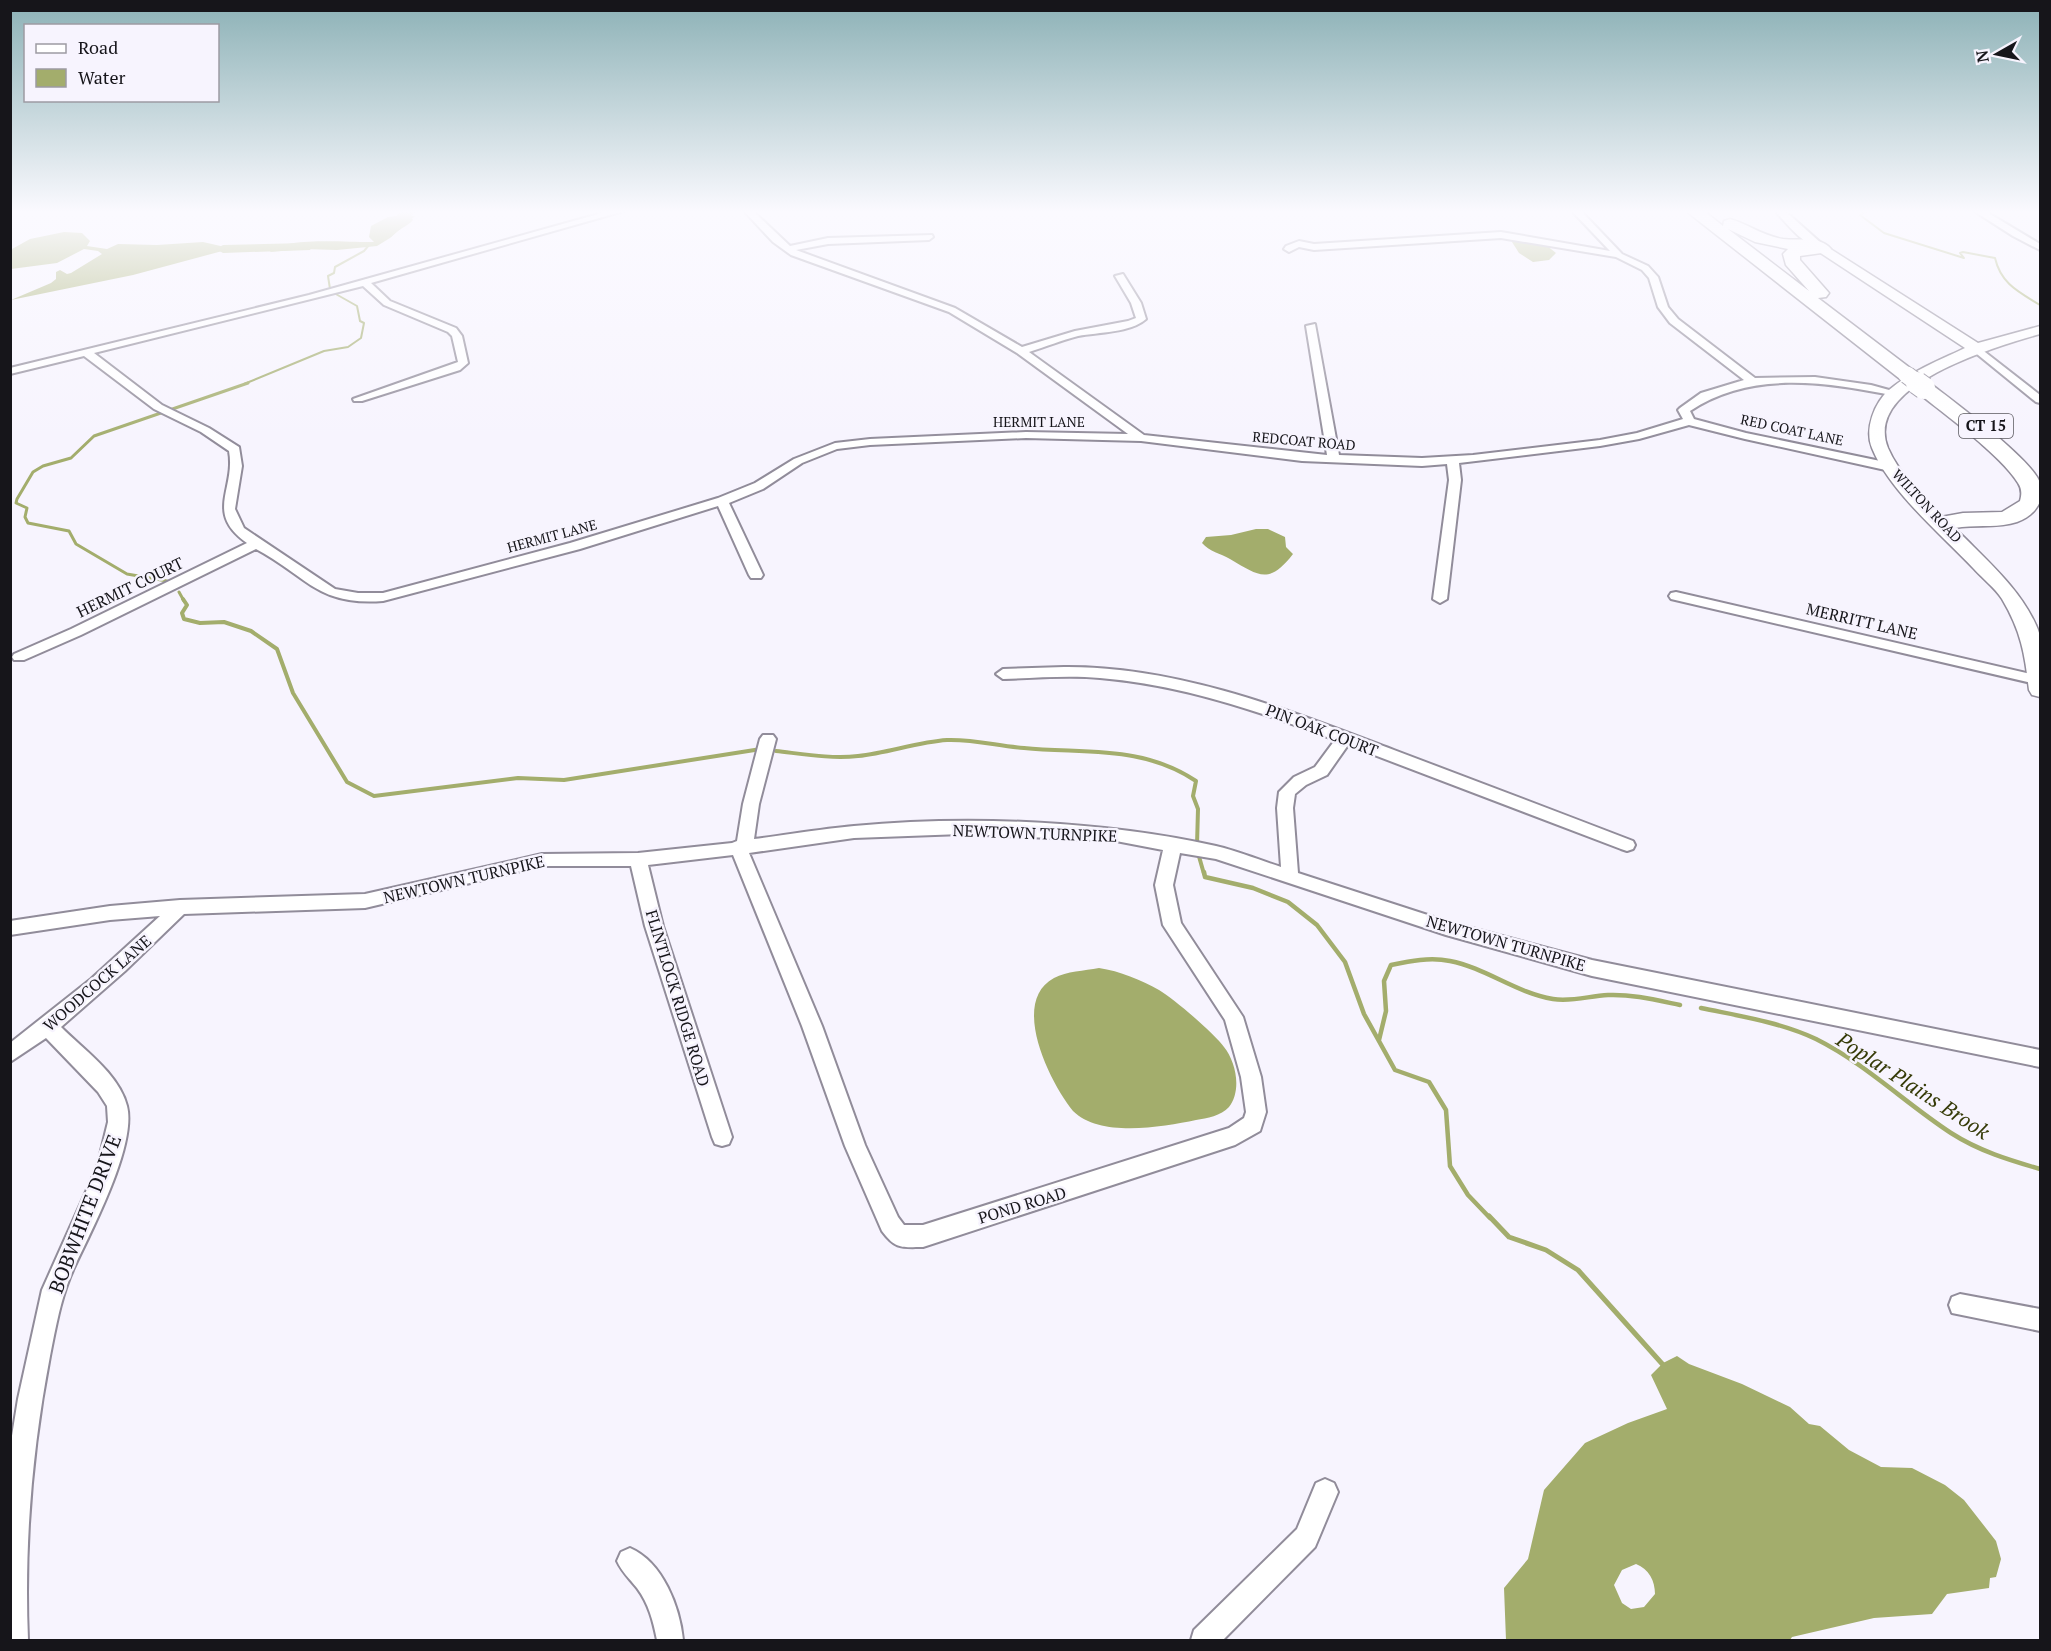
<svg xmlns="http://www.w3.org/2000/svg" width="2051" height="1651" font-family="'PT Serif',serif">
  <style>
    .water { fill: #a3ad6c; fill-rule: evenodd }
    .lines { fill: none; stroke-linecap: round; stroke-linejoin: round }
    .stream-far4 { stroke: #a3ad6c; stroke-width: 2 }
    .stream-far3 { stroke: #a3ad6c; stroke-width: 3 }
    .stream-far2 { stroke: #a3ad6c; stroke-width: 4 }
    .stream-far1 { stroke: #a3ad6c; stroke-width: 4.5 }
    .stream { stroke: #a3ad6c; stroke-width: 5 }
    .river { fill: #a3ad6c; fill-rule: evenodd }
    .street-casing { stroke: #918c9a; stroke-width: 4 }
    .secondary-casing { stroke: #918c9a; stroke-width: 3 }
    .highway-casing { stroke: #918c9a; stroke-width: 3 }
    .street { fill: #fff; fill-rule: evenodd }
    .secondary { fill: #fff; fill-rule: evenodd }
    .highway { fill: #fff; fill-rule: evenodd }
    .highway-bridge-far1-casing { stroke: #918c9a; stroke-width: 19; stroke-linecap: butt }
    .highway-bridge-casing { stroke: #918c9a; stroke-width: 24; stroke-linecap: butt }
    .highway-bridge-far1 { stroke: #fff; stroke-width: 17 }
    .highway-bridge { stroke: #fff; stroke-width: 22 }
    .labels { text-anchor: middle; stroke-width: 5; stroke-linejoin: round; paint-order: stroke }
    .far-street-label { font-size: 14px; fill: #16151a; stroke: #f7f4fe }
    .shield { fill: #f7f4fe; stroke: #5a585e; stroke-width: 1.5 }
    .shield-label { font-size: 15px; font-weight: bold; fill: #16151a }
    .street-label { font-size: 16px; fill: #16151a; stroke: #f7f4fe }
    .near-street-label { font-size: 20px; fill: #16151a; stroke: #f7f4fe }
    .near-water-label { font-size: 21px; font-style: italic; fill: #363b08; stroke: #f7f4fe }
  </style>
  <rect width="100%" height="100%" fill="#f7f4fe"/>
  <path class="water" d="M403 215 415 216 390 238 377 246 337 250 303 249 270 252C283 236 353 243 374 242L369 237 371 226 388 217Z
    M64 232 82 233 90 241 87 246 107 249 118 244 157 245 203 242 225 247 226 250 133 275 11 300 51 283 56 279V272L60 270 67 274 71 273 102 254 98 251 84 249 57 263 11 269 12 249 30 239Z
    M1518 240 1546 245 1556 253 1549 260 1533 262 1519 253 1512 242Z
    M1256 529H1268L1285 537 1286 547 1293 554C1269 585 1259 576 1230 559 1220 553 1210 552 1202 543L1206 537 1231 535Z
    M1099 968C1120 971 1141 980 1159 990 1173 998 1215 1034 1224 1047 1236 1062 1242 1090 1229 1107 1221 1116 1207 1118 1196 1120 1162 1127 1100 1138 1073 1111 1051 1084 1009 1002 1054 978 1067 971 1084 971 1099 968Z
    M1677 1356 1689 1364 1742 1384 1790 1407 1809 1424 1820 1426 1849 1450 1881 1467 1912 1468 1945 1485 1964 1500 1996 1541 2001 1559 1996 1577 1990 1578 1989 1588 1947 1594 1932 1614 1874 1618 1792 1637 1790 1640H1506L1504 1588 1528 1559 1544 1490 1585 1443 1628 1423 1667 1409 1651 1375 1663 1363ZM1636 1564C1649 1569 1655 1581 1655 1594L1644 1607 1631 1609 1622 1603 1614 1585 1622 1570Z"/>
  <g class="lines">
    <path class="stream-far4" d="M1907 211H1867L1860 215 1884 233 1964 258 1960 253 1963 252 1995 258C2001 284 2019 292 2040 305
      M330 289 328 276 334 273 335 267 364 251 369 245
      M244 384 324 351 348 347 361 338 364 323 360 321 357 306 334 293"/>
    <path class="stream-far3" d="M167 581 127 574 76 544 69 531 28 523 25 517 27 508 16 503 17 499 33 472 43 466 71 458 94 436 248 383
      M179 592 184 601"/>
    <path class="stream-far2" d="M183 599 187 605 182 613 184 619 200 623 224 622 251 631 277 649 293 693 347 782 374 796 518 778 564 780 761 749
      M776 751C803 754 831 759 858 756 888 753 917 742 947 740 974 739 998 746 1024 748 1085 754 1142 745 1196 781L1193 796 1198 809 1197 845
      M1198 853 1204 874"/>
    <path class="stream-far1" d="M1204 872 1205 877 1253 888 1288 902 1317 925 1345 962 1364 1014 1395 1070 1429 1082 1446 1110 1450 1166 1468 1195 1490 1218
      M1701 1008C1739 1016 1780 1022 1816 1039 1866 1064 1905 1103 1951 1133 1979 1151 2009 1160 2040 1169
      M1379 1040 1386 1011 1384 981 1391 965C1410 961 1430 957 1450 961 1486 968 1516 993 1553 999 1572 1002 1589 996 1608 995 1632 994 1656 1000 1680 1005"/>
    <path class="stream" d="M1489 1216 1509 1237 1546 1250 1578 1270 1665 1367"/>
    <path class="river" d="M401 211H417L410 216 413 220C408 226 398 229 391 237H381L380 234C385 227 391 222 399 219L397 215Z
      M305 243 310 244 312 247 310 250 223 253 216 249 223 245Z"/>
    <defs>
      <path id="street" d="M609 211H624L371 283 390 301 456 328 462 336 468 363 460 370 362 401H354L353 399 458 362 452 336 448 332 384 305 363 286 94 353 162 405 209 428 239 447 242 466 235 509 244 528 335 589 358 593H383L570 543 718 498 755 483 794 459 835 443 870 439 1026 432 1128 434 1017 353 949 312 791 255 773 242 744 211H753L790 246 828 238 932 235 933 237 929 240 828 244 796 250 955 308 1022 347 1075 331 1128 321 1136 318 1131 303 1115 276 1123 274 1141 303 1146 319C1130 333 1099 332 1078 336 1062 340 1045 347 1029 352L1144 435 1327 455 1306 326 1315 324 1339 455 1422 458 1473 455 1600 440 1637 433 1683 419 1678 410 1680 408 1701 393 1744 380 1670 323 1658 307 1649 278 1642 270 1616 257 1501 238 1314 250 1299 247 1289 252 1284 249 1286 246 1299 241 1314 244 1501 232 1610 251 1572 211H1581L1622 254 1648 266 1658 277 1668 307 1678 319 1755 378 1815 377 1871 385 1900 393 1895 396C1826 382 1751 370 1690 411L1694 419 1746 433 1890 463 1896 467 1890 471 1745 439 1689 425 1639 439 1600 446 1459 463 1461 480 1447 599 1440 603 1433 599 1449 480 1447 464 1422 466 1302 461 1141 441 1026 438 870 445 837 449 802 463 763 489 729 503 763 575 761 578H751L749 575 718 506 580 549 383 601C317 606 307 576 256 549L81 635 24 660H14L12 657 14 654 71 629 247 543C204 513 236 489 229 451L201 432 154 409 84 356 10 374V368L309 295Z
        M1775 211H1785L1821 243V247C1805 248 1786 222 1775 211Z
        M1974 211H1985L2040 244V250L2013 236Z
        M1976 345 2040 395V403L2036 402 1972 350 1971 348Z
        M1676 592 2039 676 2040 685 1671 599 1669 596 1671 593Z
        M1064 667C1178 666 1288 710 1394 750 1473 780 1553 810 1633 841L1635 845 1633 849 1627 851 1621 849 1348 745 1327 775 1306 785 1295 794 1293 808 1298 873 1446 921 1592 960 2040 1050V1067L1592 976 1446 935 1216 859 1180 853 1173 885 1181 923 1243 1017 1261 1077 1266 1112 1260 1131 1235 1145 923 1247C902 1247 896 1250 882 1231L845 1146 802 1026 733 855 648 865 663 926 732 1137 729 1144 722 1146 715 1144 712 1137 645 926 631 866H542L365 908 184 914 125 971 61 1027C83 1049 119 1074 127 1106 137 1145 91 1231 74 1268 61 1296 56 1326 50 1356 32 1450 24 1544 28 1640H10V1448L18 1399 42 1290 97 1167 108 1122 107 1106 98 1092 46 1038 10 1062V1043L91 979 160 916 110 920 10 935V921L110 906 180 900 365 894 542 854 638 853 732 843 737 841 743 804 760 739 763 735H773L776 739 759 804 754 839C787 835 820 829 854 826 970 815 1103 821 1216 846 1238 851 1259 860 1281 867L1277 808 1279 792 1294 777 1315 767 1335 740C1259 711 1182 685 1100 678 1068 675 1035 678 1003 679L996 674 1003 669ZM962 834 1116 841 1163 850 1155 885 1163 925 1225 1020 1241 1077 1246 1112 1244 1118 1229 1128 923 1225H904L898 1217 865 1145 822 1026 749 853 854 838Z
        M1960 1294 2040 1309V1331L1952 1313 1949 1305 1952 1297Z
        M1325 1479 1334 1483 1338 1492 1315 1547 1223 1640H1191L1194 1630 1297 1529 1316 1483Z
        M630 1548C663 1562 680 1608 683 1640H657C653 1621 649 1604 637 1588 629 1578 622 1572 617 1561L621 1552Z"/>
      <path id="secondary" d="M1818 241 1978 343 2040 326V334C1999 346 1862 384 1888 448 1904 485 1946 518 1974 547 1998 571 2022 594 2036 625 2046 645 2040 675 2040 697L2032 695 2029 690C2025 654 2021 631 2002 599 1995 588 1983 579 1974 569 1942 535 1889 491 1872 448 1864 429 1875 402 1889 390 1911 371 1940 360 1965 348L1813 248 1811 245 1813 242Z"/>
      <path id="highway" d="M1686 211H1704L1723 226 1724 221 1730 219C1748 224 1763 236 1783 239 1799 241 1821 236 1831 249L1829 252 1800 256V260L1829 293 1826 297 1818 298 1914 371 1917 375 1914 379H1900ZM1728 229 1755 242 1788 249 1783 254 1786 265 1809 291Z
        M1924 382 1931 384C1953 401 2033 460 2040 483 2046 501 2034 516 2017 522 1999 528 1981 525 1962 527 1952 528 1945 531 1935 529L1932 524 1935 519 1941 517 1963 513 2002 512 2020 501C2022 494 2022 489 2018 483 2001 455 1944 414 1917 392L1914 388 1917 384Z"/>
    </defs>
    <use href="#street" class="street-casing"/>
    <use href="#secondary" class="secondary-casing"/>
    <use href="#highway" class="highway-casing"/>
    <use href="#street" class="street"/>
    <use href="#secondary" class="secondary"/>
    <use href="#highway" class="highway"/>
    <defs>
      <path id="highway-bridge-far1" d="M1907 375 1919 384"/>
      <path id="highway-bridge" d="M1917 383 1924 388"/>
    </defs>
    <use href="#highway-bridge-far1" class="highway-bridge-far1-casing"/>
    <use href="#highway-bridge" class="highway-bridge-casing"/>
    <use href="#highway-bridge-far1" class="highway-bridge-far1"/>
    <use href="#highway-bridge" class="highway-bridge"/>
  </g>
  <linearGradient id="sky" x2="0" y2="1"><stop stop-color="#8cb1b6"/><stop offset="0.48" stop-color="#fbfaff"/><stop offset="1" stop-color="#fbfaff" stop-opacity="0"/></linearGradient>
  <rect width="2051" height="442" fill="url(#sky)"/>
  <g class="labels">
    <g class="far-street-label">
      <text x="1039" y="427">HERMIT LANE</text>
      <text transform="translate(1792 430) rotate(12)" y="5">RED COAT LANE</text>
      <text transform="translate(1304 441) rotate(5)" y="5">REDCOAT ROAD</text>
      <text transform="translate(1927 506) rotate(47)" y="5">WILTON ROAD</text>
      <text transform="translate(552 536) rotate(-15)" y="5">HERMIT LANE</text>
    </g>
    <rect class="shield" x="1959" y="414" width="54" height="24" rx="4.5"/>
    <g class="shield-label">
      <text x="1986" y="431">CT 15</text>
    </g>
    <g class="street-label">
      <text transform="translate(130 587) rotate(-26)" y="6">HERMIT COURT</text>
      <text transform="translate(1862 621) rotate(13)" y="6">MERRITT LANE</text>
      <text transform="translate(1322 730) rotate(21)" y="6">PIN OAK COURT</text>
      <text transform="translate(1035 833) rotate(2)" y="6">NEWTOWN TURNPIKE</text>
      <text transform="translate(464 879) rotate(-13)" y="6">NEWTOWN TURNPIKE</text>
      <text transform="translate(1506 943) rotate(16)" y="6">NEWTOWN TURNPIKE</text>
      <text transform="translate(97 983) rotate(-41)" y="6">WOODCOCK LANE</text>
      <text transform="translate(678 998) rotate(73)" y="6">FLINTLOCK RIDGE ROAD</text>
      <text transform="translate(1022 1205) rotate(-17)" y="6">POND ROAD</text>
    </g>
    <g class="near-street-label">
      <text transform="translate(85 1214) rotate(-69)" y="7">BOBWHITE DRIVE</text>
    </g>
    <g class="near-water-label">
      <text transform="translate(1913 1086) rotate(33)" y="7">Poplar Plains Brook</text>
    </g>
  </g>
  <rect width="2051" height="1651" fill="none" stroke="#16151a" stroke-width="24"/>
  <rect x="24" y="24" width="195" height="78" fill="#f7f4fe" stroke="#9d9ba3" stroke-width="1.5"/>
  <rect x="36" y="44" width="30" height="9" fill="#ffffff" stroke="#9d9ba3" stroke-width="1.5"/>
  <text x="78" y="54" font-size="18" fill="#16151a">Road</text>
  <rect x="36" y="69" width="30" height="18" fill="#a3ad6c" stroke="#9d9ba3" stroke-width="1.5"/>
  <text x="78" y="84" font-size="18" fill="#16151a">Water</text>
  <g transform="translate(1997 54) rotate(261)" stroke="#f7f4fe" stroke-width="4.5" paint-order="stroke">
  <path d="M0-4.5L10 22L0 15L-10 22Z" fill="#16151a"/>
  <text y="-9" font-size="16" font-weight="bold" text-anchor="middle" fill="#16151a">N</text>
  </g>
</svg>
